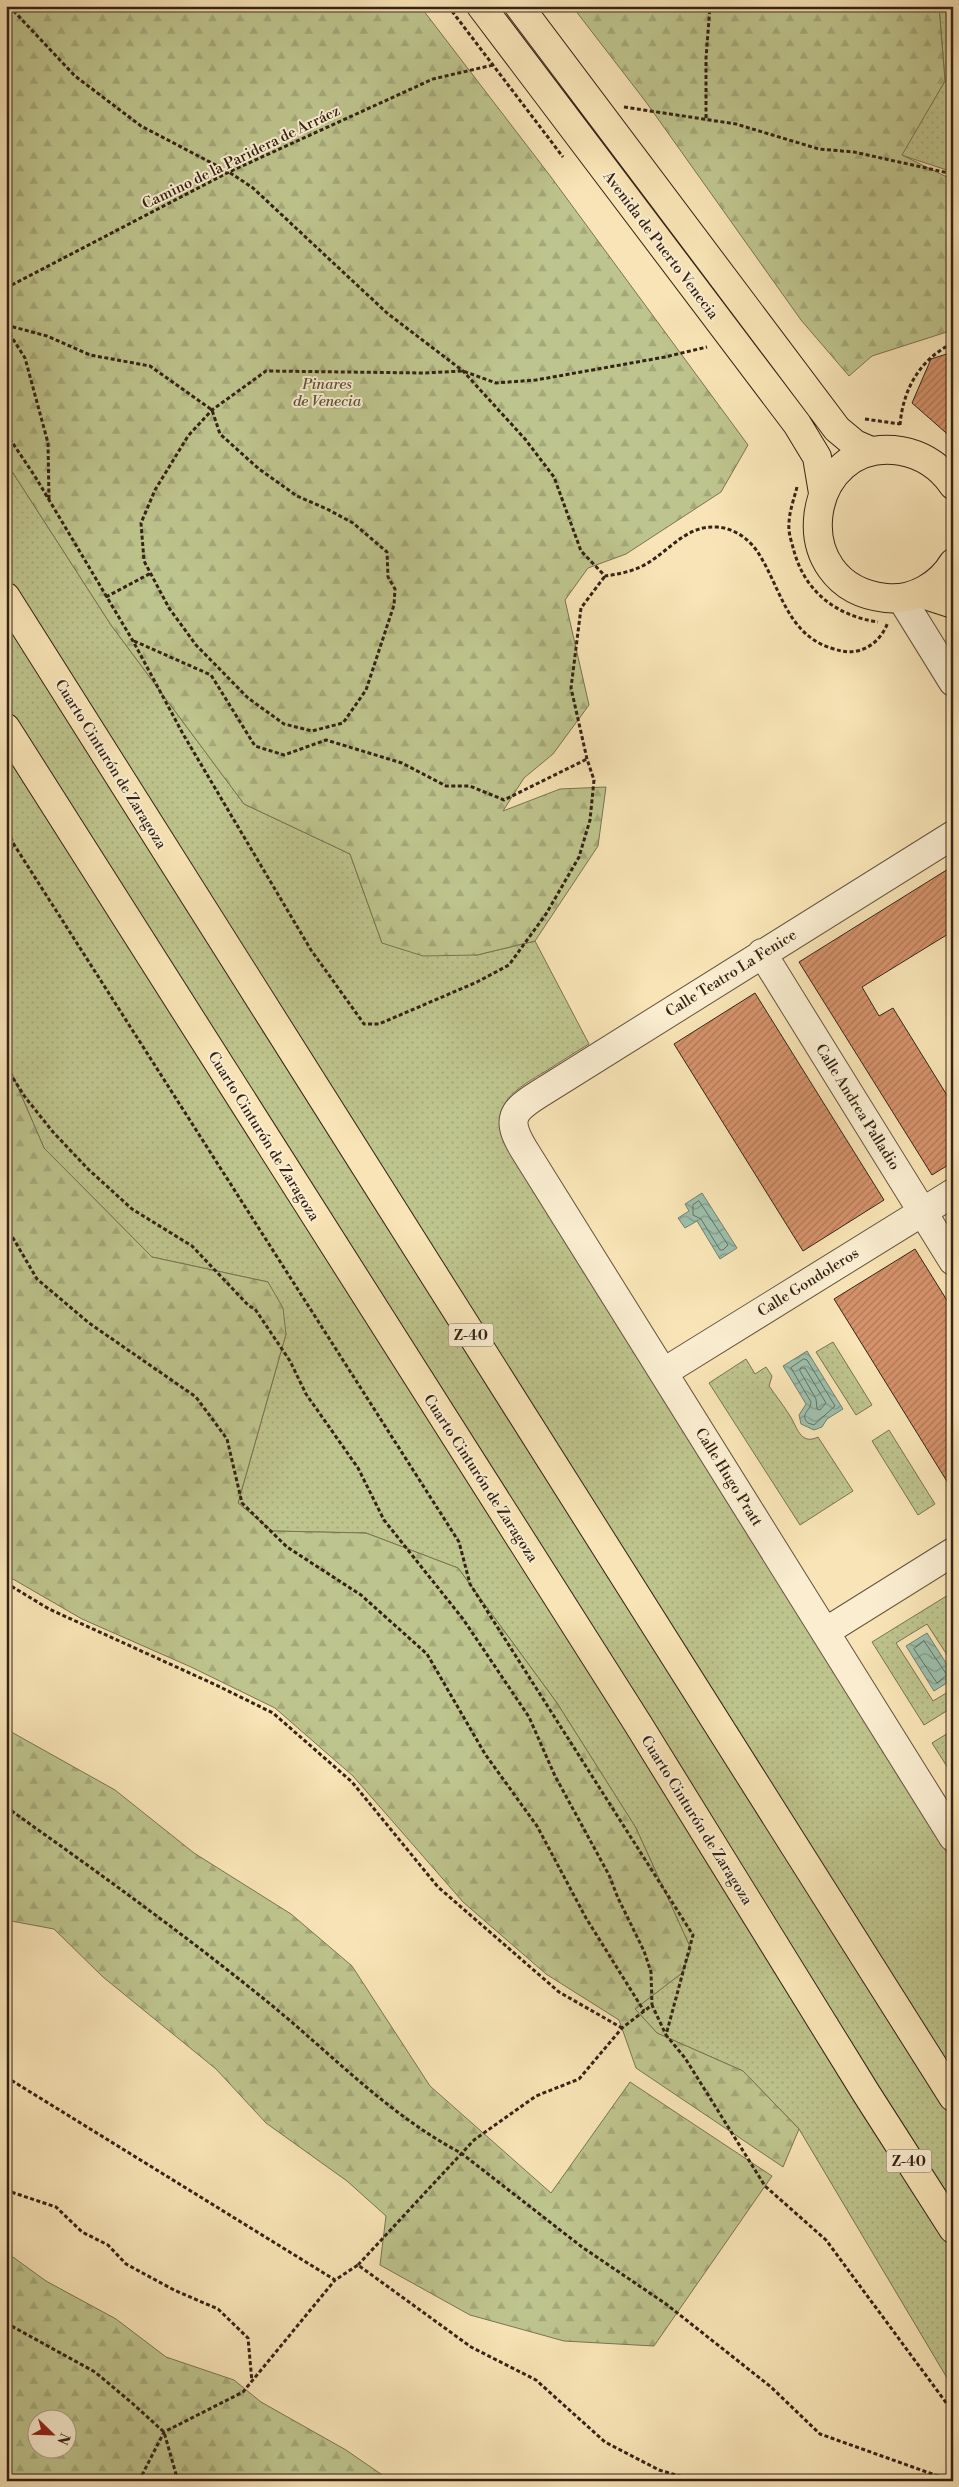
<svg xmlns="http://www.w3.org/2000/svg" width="959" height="2487" font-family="'Libre Bodoni',serif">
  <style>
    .grass { fill: url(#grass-dots); stroke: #797452 }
    .forest { fill: url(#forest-firs); stroke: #797452; fill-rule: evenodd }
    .water { fill: url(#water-waves); stroke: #738170 }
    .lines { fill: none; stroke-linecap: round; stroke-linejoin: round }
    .shore { stroke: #687161; stroke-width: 1 }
    .building { fill: url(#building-hatch); stroke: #342316 }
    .minor-casing { stroke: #65533e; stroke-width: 30 }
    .major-casing { stroke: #342316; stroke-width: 30 }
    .highway-casing { stroke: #342316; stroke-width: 30 }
    .path { stroke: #342316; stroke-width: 3; stroke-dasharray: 4 2.5; stroke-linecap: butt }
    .minor { stroke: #faedd0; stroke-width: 28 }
    .major { stroke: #f8e4b6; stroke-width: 28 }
    .highway { stroke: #f8e4b6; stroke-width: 28 }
    .labels { text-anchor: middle; stroke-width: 4; stroke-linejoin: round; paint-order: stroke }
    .shield { fill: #faedd0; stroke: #6f604e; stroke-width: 1 }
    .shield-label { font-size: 14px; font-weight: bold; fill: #342316 }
    .street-label { font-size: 15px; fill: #342316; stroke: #faedd0 }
    .park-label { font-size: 15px; font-style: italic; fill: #5d533a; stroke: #faedd0 }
  </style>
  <defs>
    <pattern id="grass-dots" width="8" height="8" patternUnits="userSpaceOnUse" patternTransform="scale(1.25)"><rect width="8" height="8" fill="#bec48d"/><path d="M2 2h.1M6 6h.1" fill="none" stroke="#a4a879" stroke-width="1.8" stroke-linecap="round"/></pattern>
    <pattern id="forest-firs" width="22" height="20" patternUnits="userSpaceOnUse" patternTransform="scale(1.25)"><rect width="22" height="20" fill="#bec48d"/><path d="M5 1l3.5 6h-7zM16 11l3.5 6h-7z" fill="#a4a879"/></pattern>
    <pattern id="water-waves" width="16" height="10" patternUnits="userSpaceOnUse" patternTransform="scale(1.25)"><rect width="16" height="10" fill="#9dbfac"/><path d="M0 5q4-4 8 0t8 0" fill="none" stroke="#819b8b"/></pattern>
    <pattern id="building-hatch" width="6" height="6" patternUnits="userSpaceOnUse" patternTransform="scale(1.25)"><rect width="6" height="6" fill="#d5926b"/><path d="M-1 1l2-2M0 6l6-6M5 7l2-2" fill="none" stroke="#ae7757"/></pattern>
  </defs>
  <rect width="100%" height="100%" fill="#f8e4b6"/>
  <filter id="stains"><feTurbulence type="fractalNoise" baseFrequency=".004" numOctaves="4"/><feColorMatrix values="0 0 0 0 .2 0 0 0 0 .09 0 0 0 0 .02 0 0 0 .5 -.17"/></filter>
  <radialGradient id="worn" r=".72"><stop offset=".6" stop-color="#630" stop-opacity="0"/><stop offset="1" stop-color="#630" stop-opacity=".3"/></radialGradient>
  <path class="grass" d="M939 6H953V172L901 155 945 81Z
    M6 462 111 625 244 804 350 854 382 943 477 955 535 941 589 1044C574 1053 560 1062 546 1071 518 1088 488 1103 504 1142L953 1862V2388L799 2129 743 2071 657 2033 635 2009 682 1973 691 1949 636 1828 557 1703 458 1568 366 1533 272 1531 238 1503 286 1334 268 1282 152 1257 44 1148 6 1060Z
    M833 1342 872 1405 856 1415 816 1352Z
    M746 1359 755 1374 766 1367 772 1376 769 1386C776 1396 784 1406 790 1416 797 1426 800 1446 818 1437L853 1491 800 1525 709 1383Z
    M889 1430 935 1504 918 1515 872 1441Z
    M953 1592V1664L927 1624 896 1643 933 1701 953 1689V1707L924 1725 872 1642Z
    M953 1730V1776L932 1743Z"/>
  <path class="forest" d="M6 6H420L551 177 748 445 721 492 626 554 588 568 565 600 589 705 553 754 524 778 503 811 560 789 606 787 598 846 535 941 477 955 423 956 382 943 350 854 244 804 111 625 6 462Z
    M572 6H939L945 81 902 155 953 180V330L872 356 849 376 801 320 646 102Z
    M6 1060 44 1148 152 1257 268 1282 283 1308 286 1334 238 1503 272 1531 366 1533 458 1568 557 1703 636 1828 691 1949 682 1973 635 2009 657 2033 743 2071 799 2129 783 2167 636 2068 619 2020 546 1974 463 1902 353 1776 275 1708 191 1667 82 1619 6 1575Z
    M6 1729 115 1790 194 1853 291 1914 352 1966 430 2086 551 2193 630 2082 772 2176 654 2346 564 2341 470 2315 380 2265 386 2216 347 2181 266 2123 216 2069 103 1977 54 1929 6 1920Z
    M6 2252 46 2281 116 2319 166 2357 234 2380 261 2402 346 2450 391 2481H6ZM38 2420H68V2450H38Z"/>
  <path class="water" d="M702 1193 737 1248 720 1259 697 1221 685 1228 678 1218 689 1211 685 1204Z
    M807 1351 843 1409 827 1419 822 1427 814 1430 801 1424 799 1415 806 1404 783 1366Z
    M927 1633 953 1674V1679L934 1691 906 1646Z"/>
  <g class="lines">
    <path class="shore" d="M699 1201 728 1245 723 1250H720L701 1219 693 1215V1205Z
      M804 1359 807 1360 835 1406 814 1425 808 1423C799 1414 811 1411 811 1402L791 1368Z
      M801 1368H805L826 1403 820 1410 817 1409 816 1399 800 1371Z
      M924 1641 947 1675 937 1683 914 1649Z"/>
  </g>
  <path class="building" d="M953 352V439L912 403 931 359Z
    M953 866V931L862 987 879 1016 893 1008 953 1105V1162L932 1175 799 962Z
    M755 993 884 1200 803 1251 674 1044Z
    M915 1249 953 1310V1491L834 1299Z"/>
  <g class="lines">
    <defs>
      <path id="minor" d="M901 598 953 682
        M953 835 539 1094C512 1111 506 1119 523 1148L953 1837
        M762 953 953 1261
        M664 1372 953 1193
        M825 1632 953 1552"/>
      <path id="major" d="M481 6 797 424 817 457 823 493
        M519 6 837 429 855 444 871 451
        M953 485C940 466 923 455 901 451 805 435 782 587 886 598 913 601 940 585 953 563
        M919 593 953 604"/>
      <path id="highway" d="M6 597 953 2097
        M6 728 638 1724 866 2093 953 2229"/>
    </defs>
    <use href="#minor" class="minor-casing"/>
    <use href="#major" class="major-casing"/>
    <use href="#highway" class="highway-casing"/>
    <path class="path" d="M9 6 75 76 141 126 229 172 253 188 387 313 463 371 525 439 554 477 581 551 605 576C621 574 638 570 651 561 672 547 689 525 717 527 733 528 748 538 757 551 780 585 786 634 831 648 840 651 847 653 857 651 872 648 883 636 888 622
      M448 6 563 157
      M624 107 736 124 819 149 854 152 953 174
      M706 118V58L710 6
      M6 288 229 172 433 79 493 65
      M6 325 47 336 90 355 150 366 212 410 220 434 259 469 297 496 327 509 353 523 387 552 388 577 395 589 394 605 366 690 343 723 312 731 284 724 248 698 196 645 169 608 144 561 141 523 155 490 188 436 212 410 266 371 424 373 463 371 496 383 536 380 665 357 707 347
      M6 328 25 358 48 443 49 500
      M865 419 900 424
      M900 425C903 389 920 359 953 343
      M6 433 36 478 133 641 183 734 311 950 364 1024H379L477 982 509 965 546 914 579 857 590 820 594 780 587 759 571 688 581 608 605 576
      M797 487C794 499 789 512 789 524 788 533 792 543 794 551 805 592 837 616 878 622
      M106 597 151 573
      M134 641 211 675 255 746 284 755 326 740 402 763 446 786H470L504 800 587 759
      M6 825 13 843 459 1542 470 1584 693 1935 666 2035 685 2058 765 2186 826 2240 953 2412
      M6 862 13 844
      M6 1067 25 1097 53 1132 88 1169 132 1209 192 1246 249 1306 255 1309 290 1361 306 1394 358 1468 384 1520 463 1619 529 1717 555 1776 609 1875 618 1898 644 1951 651 1972 652 2005
      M6 1226 37 1279 89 1323 196 1397 227 1439 242 1503 287 1547 361 1595 427 1654 485 1754 537 1826 586 1918 644 2011
      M6 1583 49 1609 216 1685 273 1713 352 1782 438 1887 559 1992 622 2028
      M6 1807C92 1868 177 1929 259 1995 326 2048 385 2113 461 2153L582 2247 666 2304 771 2387 820 2434 952 2481
      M6 2077 335 2280 358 2265 471 2347 536 2380 605 2442 659 2470 697 2481
      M6 2189 14 2193 56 2207 82 2232 108 2245 126 2264 174 2290 218 2309 248 2338 252 2382
      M358 2265 474 2140 536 2096 579 2079 622 2028 652 2005 666 2035
      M6 2323 95 2372 132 2403 164 2432 178 2481
      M139 2481 164 2432 243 2392 335 2280"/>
    <use href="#minor" class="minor"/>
    <use href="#major" class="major"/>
    <use href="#highway" class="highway"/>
  </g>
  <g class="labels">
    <g class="shield">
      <rect x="448.5" y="1323.5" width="45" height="23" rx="4"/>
      <rect x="886.5" y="2149.5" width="45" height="23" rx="4"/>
    </g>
    <g class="shield-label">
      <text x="471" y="1340">Z-40</text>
      <text x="909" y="2166">Z-40</text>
    </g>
    <g class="street-label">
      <text transform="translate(241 157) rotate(-26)" y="5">Camino de la Paridera de Arráez</text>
      <text transform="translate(661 245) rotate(53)" y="5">Avenida de Puerto Venecia</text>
      <text transform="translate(111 764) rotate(58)" y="5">Cuarto Cinturón de Zaragoza</text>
      <text transform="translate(731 973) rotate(-32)" y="5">Calle Teatro La Fenice</text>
      <text transform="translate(858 1107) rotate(58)" y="5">Calle Andrea Palladio</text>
      <text transform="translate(264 1136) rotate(58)" y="5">Cuarto Cinturón de Zaragoza</text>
      <text transform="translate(808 1282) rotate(-32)" y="5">Calle Gondoleros</text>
      <text transform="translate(729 1477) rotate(58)" y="5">Calle Hugo Pratt</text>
      <text transform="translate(481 1478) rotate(57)" y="5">Cuarto Cinturón de Zaragoza</text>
      <text transform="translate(697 1820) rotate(58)" y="5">Cuarto Cinturón de Zaragoza</text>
    </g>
    <g class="park-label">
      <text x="327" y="389">Pinares<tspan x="327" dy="17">de Venecia</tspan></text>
    </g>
  </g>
  <rect width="959" height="2487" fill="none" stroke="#f8e4b6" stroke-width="25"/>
  <rect x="8" y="8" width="944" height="2472" fill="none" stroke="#342316" stroke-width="2.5"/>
  <rect x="12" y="12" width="934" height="2462" fill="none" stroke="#342316"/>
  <g transform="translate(52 2434) rotate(113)"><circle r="24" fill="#faedd0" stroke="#ab9c86"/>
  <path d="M0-4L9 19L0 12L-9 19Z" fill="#8f2418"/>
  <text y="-8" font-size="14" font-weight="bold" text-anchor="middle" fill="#342316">N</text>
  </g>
  <rect width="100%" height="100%" filter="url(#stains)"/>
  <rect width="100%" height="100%" fill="url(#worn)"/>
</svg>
